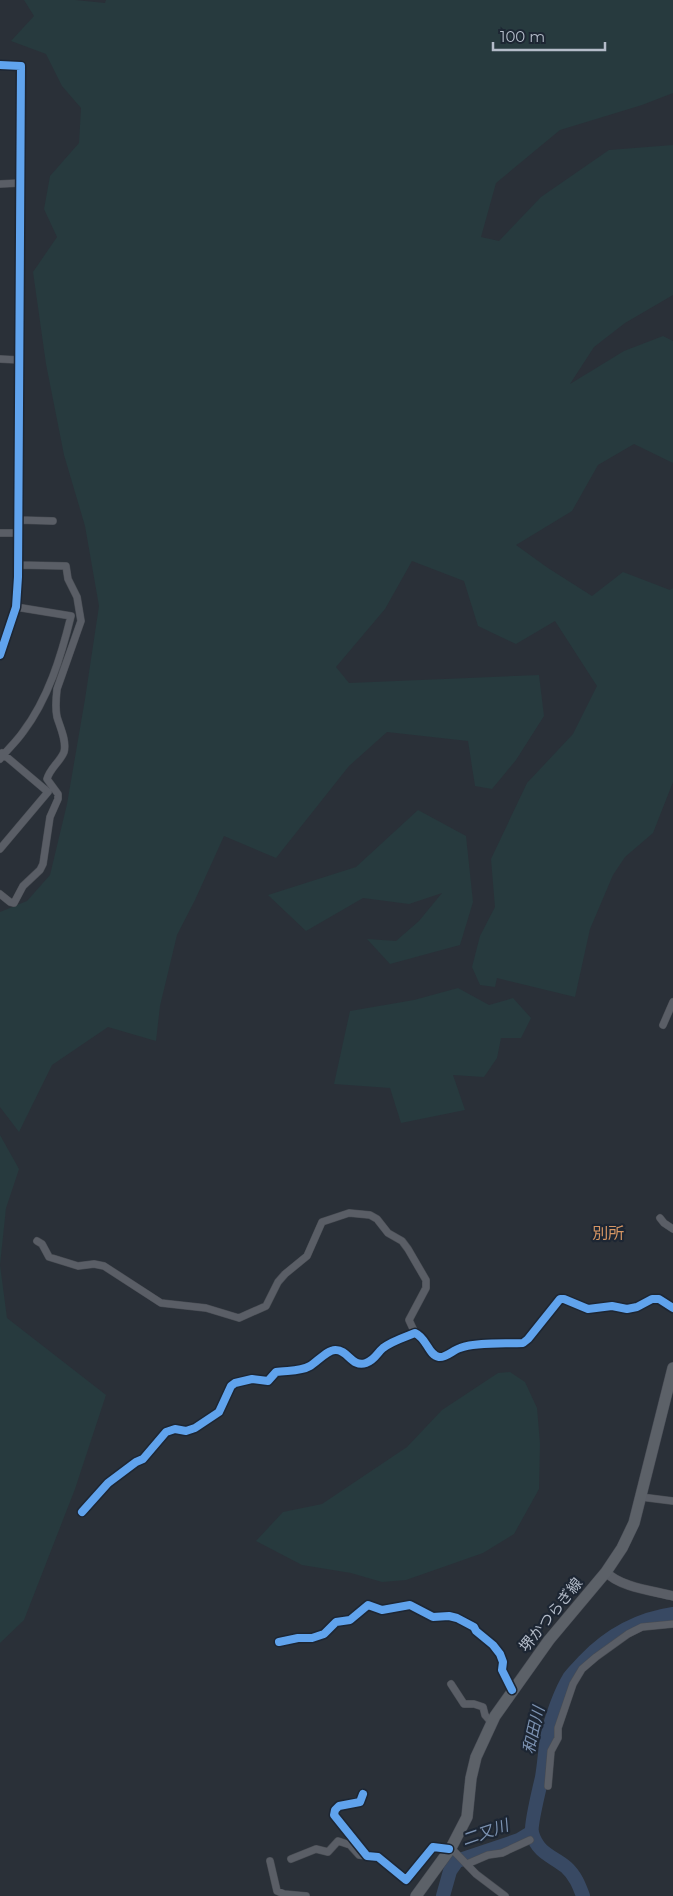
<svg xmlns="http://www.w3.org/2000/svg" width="673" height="1896" font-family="Montserrat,'Noto Sans JP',sans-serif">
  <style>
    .green { fill: #273a3e }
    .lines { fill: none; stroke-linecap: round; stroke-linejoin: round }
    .river { stroke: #384963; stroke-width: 14 }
    .minor-casing { stroke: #484c53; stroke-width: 8 }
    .tertiary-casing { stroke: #484c53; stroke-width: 10 }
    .primary-casing { stroke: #484c55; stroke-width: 12 }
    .minor { stroke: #5a5e66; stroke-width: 7 }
    .tertiary { stroke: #5a5e66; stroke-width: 9 }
    .primary { stroke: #5c6168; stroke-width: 11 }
    .cycleway-casing { stroke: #1d2633; stroke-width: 11 }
    .cycleway { stroke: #60a3ed; stroke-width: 8 }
    .labels { text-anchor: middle; stroke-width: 4.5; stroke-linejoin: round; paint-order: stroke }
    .street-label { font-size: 15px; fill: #b4bcc9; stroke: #1d2633 }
    .neighbourhood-label { font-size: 16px; fill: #d59563; stroke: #1d2633 }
    .water-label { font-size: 16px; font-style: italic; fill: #7c92b1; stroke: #1d2633 }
  </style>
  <rect width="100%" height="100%" fill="#2a3038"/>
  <path class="green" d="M24 0H75L105 3 106 0H673V93L642 105 560 130 496 183 481 237 499 241 541 197 609 150 673 145V295L625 323 594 347 570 384 624 351 663 336 673 341V463L634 444 598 465 572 511 516 545 548 568 592 596 623 572 670 590 673 588V782L653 833 625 857 613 875 590 929 575 997 497 978 495 987 480 985 472 967 480 936 495 907 491 859 527 783 573 734 597 686 555 621 516 644 478 626 464 581 412 561 385 609 336 667 349 683 539 675 544 716 516 760 492 789 475 786 468 741 387 732 349 766 276 858 224 836 195 900 177 935 160 1006 156 1041 108 1027 52 1065 19 1132 0 1107V912L27 901 50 875 67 804 85 699 99 606 85 526 64 455 46 364 33 272 57 237 44 209 50 176 79 143 81 108 62 86 46 54 11 41 34 16Z
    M418 810 466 836 473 902 460 945 390 964 367 939 396 941 419 921 442 893 409 904 363 898 306 931 268 895 356 867Z
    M458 988 489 1005 513 998 531 1018 521 1038H501L497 1058 484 1077 453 1075 465 1110 401 1123 390 1088 334 1084 350 1011 414 1000Z
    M0 1135 19 1169 6 1208 0 1265 7 1318 106 1395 75 1489 24 1620 0 1643Z
    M510 1372 525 1382 537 1408 540 1444 539 1489 514 1534 483 1553 406 1580 382 1582 351 1573 302 1565 256 1541 283 1512 322 1504 407 1447 442 1410 498 1373Z"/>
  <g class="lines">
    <path class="river" d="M443 1896 450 1871 457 1861 519 1840 532 1832
      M583 1896C579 1885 575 1875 566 1867 553 1856 538 1854 532 1833 530 1825 540 1787 542 1777 545 1761 545 1743 549 1728 554 1711 560 1693 569 1678 573 1672 579 1667 584 1661 609 1635 638 1619 673 1614"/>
    <defs>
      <path id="minor" d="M0 65 21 66 18 577 16 607 0 655
        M0 184 20 183
        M0 359 19 360
        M19 520 53 521
        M0 533H19
        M0 759C7 750 16 742 23 732 48 699 61 657 71 616L16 607
        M0 849 48 792 2 753
        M0 894 10 902 14 903 23 886 40 870 43 864 50 817 58 799V794L47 779C50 768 60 762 64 752 67 741 60 727 57 717 55 708 56 698 57 689L81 621 77 597 68 579 66 566 18 565
        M663 1025 673 1002
        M660 1218 664 1223 673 1229
        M37 1241 42 1244 49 1257 78 1266 94 1264 104 1266 161 1303 206 1308 239 1318 266 1306 278 1282 285 1274 307 1256 322 1222 349 1213 370 1215 377 1219 388 1233 402 1241 408 1249 426 1280V1288L409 1320 415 1333
        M641 1497 673 1501
        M82 1512 108 1483 136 1462 143 1459 166 1432 175 1429 186 1431 195 1428 219 1412 231 1386 235 1383 252 1379 268 1381 276 1372C287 1370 300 1372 310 1366 317 1362 328 1349 336 1350 348 1350 352 1368 366 1363 375 1360 377 1353 383 1348 392 1341 405 1337 415 1333 427 1338 428 1355 439 1357 446 1358 453 1350 460 1348 477 1342 504 1344 523 1343L528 1339 560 1299H564L588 1309 612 1306 627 1309 637 1307 652 1299H659L673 1308
        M279 1642 298 1638H312L324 1634 336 1622 350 1620 368 1605 382 1610 410 1605 433 1617 449 1616 457 1618 474 1627 476 1631 493 1645 500 1654 503 1662 502 1670 512 1690
        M451 1684 464 1704H474L483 1707 485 1715 492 1723
        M548 1786 551 1751 558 1738V1728L573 1684 582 1669 596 1657 628 1634 642 1627 673 1624
        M363 1794 360 1802 339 1806 335 1810 334 1815 367 1856 378 1857 406 1880 433 1847 449 1849
        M451 1848 476 1874 505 1896
        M291 1859 316 1849 328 1852 338 1841 350 1845 359 1855 367 1856
        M270 1861 277 1891 284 1894 306 1896
        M467 1864 488 1855 502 1853 530 1840"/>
      <path id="tertiary" d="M606 1572C619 1587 654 1591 673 1596"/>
      <path id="primary" d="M416 1896 451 1848 467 1817 471 1778 476 1757 495 1716 549 1640 606 1572 622 1548 634 1523 673 1368"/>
    </defs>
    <use href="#minor" class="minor-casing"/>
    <use href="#tertiary" class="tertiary-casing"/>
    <use href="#primary" class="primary-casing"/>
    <use href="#minor" class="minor"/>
    <use href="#tertiary" class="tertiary"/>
    <use href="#primary" class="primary"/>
    <defs>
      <path id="cycleway" d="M0 65 21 66 18 577 16 607 0 655
        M82 1512 108 1483 136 1462 143 1459 166 1432 175 1429 186 1431 195 1428 219 1412 231 1386 235 1383 252 1379 268 1381 276 1372C287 1370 300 1372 310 1366 317 1362 328 1349 336 1350 348 1350 352 1368 366 1363 375 1360 377 1353 383 1348 392 1341 405 1337 415 1333 427 1338 428 1355 439 1357 446 1358 453 1350 460 1348 477 1342 504 1344 523 1343L528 1339 560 1299H564L588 1309 612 1306 627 1309 637 1307 652 1299H659L673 1308
        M279 1642 298 1638H312L324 1634 336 1622 350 1620 368 1605 382 1610 410 1605 433 1617 449 1616 457 1618 474 1627 476 1631 493 1645 500 1654 503 1662 502 1670 512 1690
        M363 1794 360 1802 339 1806 335 1810 334 1815 367 1856 378 1857 406 1880 433 1847 449 1849"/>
    </defs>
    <use href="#cycleway" class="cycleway-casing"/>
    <use href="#cycleway" class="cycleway"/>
  </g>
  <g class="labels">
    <g class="street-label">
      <text transform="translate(551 1615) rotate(-51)" y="5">堺かつらぎ線</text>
    </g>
    <g class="neighbourhood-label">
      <text x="608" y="1239">別所</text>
    </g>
    <g class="water-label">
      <text transform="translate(533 1730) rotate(-77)" y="6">和田川</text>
      <text transform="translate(485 1832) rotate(-19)" y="6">二又川</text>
    </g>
  </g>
  <path d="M493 42v8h112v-8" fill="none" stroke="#b4bcc9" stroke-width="2.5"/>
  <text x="500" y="42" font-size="15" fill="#b4bcc9" stroke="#1d2633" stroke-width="4" paint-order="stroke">100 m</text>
</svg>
